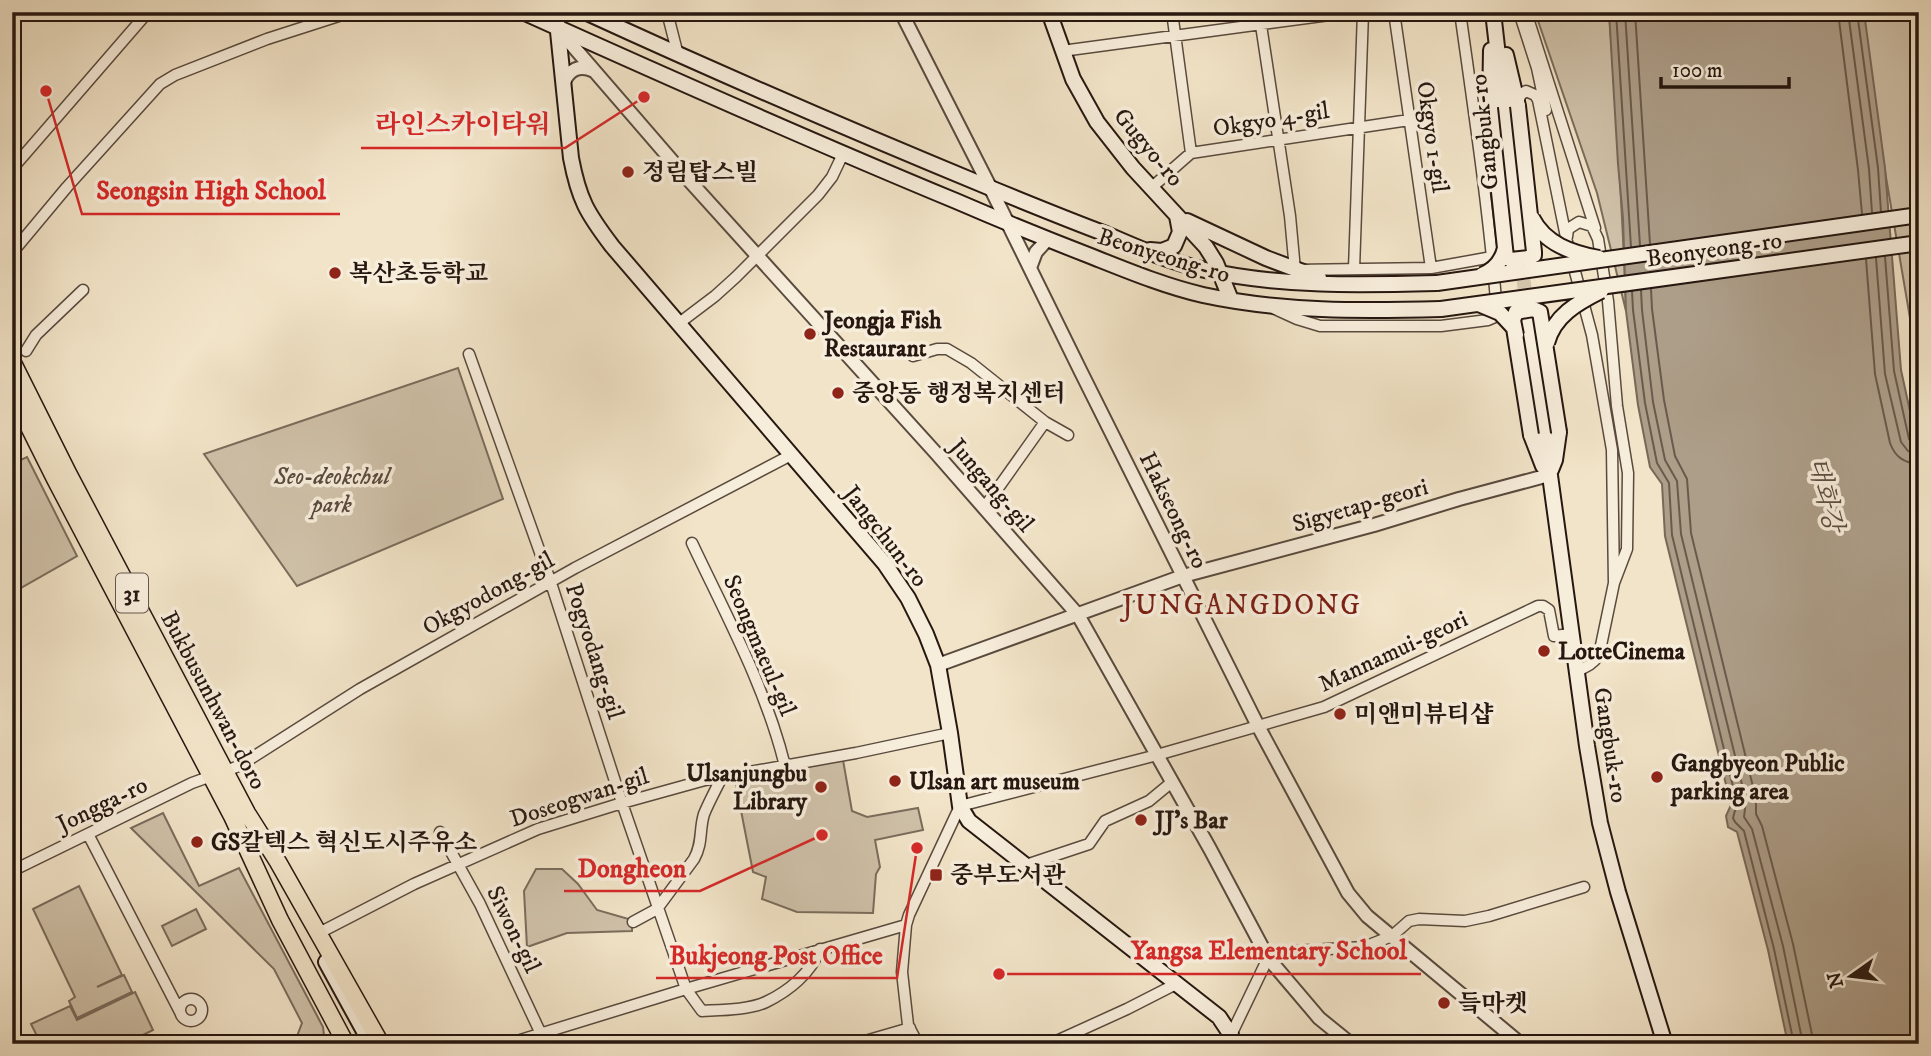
<svg xmlns="http://www.w3.org/2000/svg" width="1931" height="1056" font-family="'IM FELL DW Pica','Noto Serif KR',serif">
  <style>
    .green { fill: #cfc1a9; stroke: #7a6c5c; stroke-width: 2 }
    .water { fill: #ad9e89; stroke: #776859; stroke-width: 2 }
    .lines { fill: none; stroke-linecap: round; stroke-linejoin: round }
    .shore { stroke: #6a5a4c; stroke-width: 2 }
    .secondary-tunnel { stroke: #d3c5ac; stroke-width: 14; stroke-dasharray: 14 7; stroke-linecap: butt }
    .minor-casing { stroke: #594a3e; stroke-width: 13 }
    .tertiary-casing { stroke: #594a3e; stroke-width: 16 }
    .secondary-casing { stroke: #261710; stroke-width: 18 }
    .primary-casing { stroke: #261710; stroke-width: 19 }
    .minor { stroke: #f7eddb; stroke-width: 10 }
    .tertiary { stroke: #f7eddb; stroke-width: 12 }
    .secondary { stroke: #f7eddb; stroke-width: 14 }
    .primary { stroke: #f2e4c8; stroke-width: 16 }
    .secondary-bridge-casing { stroke: #261710; stroke-width: 18; stroke-linecap: butt }
    .secondary-bridge { stroke: #f7eddb; stroke-width: 14 }
    .poi-dot { fill: #8f2418; stroke: #f7eddb; stroke-width: 2.5 }
    .labels { text-anchor: middle; stroke-width: 7; stroke-linejoin: round; paint-order: stroke }
    .shield { fill: #f7eddb; stroke: #65574d; stroke-width: 2 }
    .shield-label { font-size: 23px; font-weight: bold; fill: #261710 }
    .street-label { font-size: 24px; fill: #261710; stroke: #f7eddb }
    .poi-label { font-size: 24px; font-weight: bold; fill: #261710; stroke: #f7eddb; text-anchor: start }
    .park-label { font-size: 24px; font-style: italic; fill: #594a3e; stroke: #f7eddb }
    .water-label { font-size: 26px; font-style: italic; fill: #5c4d40; stroke: #f7eddb }
    .quarter-label { font-size: 28px; letter-spacing: 2px; fill: #7a1f14; stroke: #f7eddb }
    .leader { fill: none; stroke: #d62828; stroke-width: 2.5 }
    .callout-dot { fill: #d62828; stroke: #f7eddb; stroke-width: 2.5 }
    .callout-label { font-size: 26px; text-anchor: middle; font-weight: bold; fill: #d62828; stroke: #f7eddb; stroke-width: 7; stroke-linejoin: round; paint-order: stroke }
  </style>
  <rect width="100%" height="100%" fill="#f2e4c8"/>
  <filter id="stains"><feTurbulence type="fractalNoise" baseFrequency=".00286" numOctaves="4"/><feColorMatrix values="0 0 0 0 .2 0 0 0 0 .09 0 0 0 0 .02 0 0 0 .5 -.17"/></filter>
  <radialGradient id="worn" r=".72"><stop offset=".6" stop-color="#630" stop-opacity="0"/><stop offset="1" stop-color="#630" stop-opacity=".3"/></radialGradient>
  <path class="green" d="M1535 12H1609C1616 112 1623 211 1626 311L1597 193Z
    M1861 12H1919L1918 365 1864 48Z
    M458 368 503 499 297 586 204 454Z
    M27 457 77 556 12 593V464Z
    M843 760 852 811 867 817 918 808 923 830 875 840 880 867 876 874 873 913 797 912 762 899 766 877 753 872 735 780Z
    M163 813 199 886 239 868 323 1027 325 1044H294L302 1023 274 969 131 828Z
    M536 869H562L578 884 597 910 632 920V931L567 933 527 947 524 891Z
    M79 886 122 975 97 987 124 975 132 992 77 1018 69 1001 75 997 33 909Z
    M196 909 206 929 172 946 162 926Z
    M135 992 153 1030 125 1044H41L31 1024 70 1006 77 1020Z"/>
  <path class="water" d="M1609 12H1864L1885 168 1901 370 1919 452V1044H1788L1768 950 1737 832 1728 827 1726 816 1731 805 1665 536 1662 484 1650 467 1638 405 1626 311 1623 218 1618 164Z"/>
  <g class="lines">
    <path class="shore" d="M1616 12 1631 247
      M1625 12 1640 246
      M1635 12 1650 244
      M1838 12 1858 170 1862 214
      M1848 12 1869 169 1872 213
      M1857 12 1878 168 1881 212
      M1885 257 1894 371 1909 439 1913 443 1919 444
      M1876 258 1885 374 1901 442 1908 451 1919 453
      M1866 259 1875 374 1890 443C1895 457 1904 463 1919 464
      M1651 289 1652 309 1664 400 1675 456 1687 479 1691 533 1756 799V814L1762 826 1793 944 1814 1044
      M1641 290 1642 310 1653 402 1665 460 1677 481 1681 534 1746 801 1744 817 1752 829 1783 946 1803 1044
      M1632 291 1633 310 1645 403 1657 463 1669 483 1672 535 1737 803 1733 818 1735 822 1744 831 1774 949 1794 1044"/>
    <path class="secondary-tunnel" d="M1521 259 1527 308"/>
    <defs>
      <path id="minor" d="M667 12 678 55
        M1172 12 1191 153
        M1259 12 1290 216 1295 270 1431 268 1492 257
        M1394 12 1431 268
        M1519 12 1537 68 1546 110
        M1526 12 1595 228
        M1062 51 1352 12
        M1518 104C1519 98 1520 94 1526 91L1535 95 1538 100 1567 242 1592 335 1612 450 1614 583
        M12 169 148 12
        M1151 188 1191 153 1409 120
        M1567 237 1568 229 1579 222 1592 226 1598 239 1608 301 1617 406 1628 473 1627 549 1614 583 1599 655C1593 664 1587 668 1577 670
        M12 253 67 187 160 84 175 75 267 39 351 12
        M1354 269 1363 12
        M1275 309 1297 319 1320 326H1441L1488 320 1495 317 1497 312C1489 211 1474 112 1460 12
        M678 324 715 296 736 277 818 195 832 177 843 154
        M26 351 36 335 83 290
        M469 354 551 583 622 803 686 989 702 1011C721 1010 749 1010 766 1002 789 991 811 973 820 949
        M913 356 937 349H947L971 363 1045 422 1068 435
        M984 508 1045 422
        M692 543C726 615 766 688 785 766
        M440 832 480 904 541 1034 550 1044
        M88 834 180 1012
        M1026 865 1089 844 1105 821 1149 801 1172 782
        M12 871 192 783 239 766 360 689 575 568 791 455
        M633 922 657 909 694 859C703 843 699 830 704 814 709 802 716 789 722 777
        M319 933 414 884 538 829 622 803 705 780 856 753 950 733
        M180 1010a11 11 0 1 1 22 0a11 11 0 1 1-22 0Z
        M1231 1035 1268 958 1294 951 1364 947 1392 936 1409 921 1419 919 1465 921 1489 916 1584 887
        M507 1044 686 989 906 925
        M855 1044 910 1028
        M918 1044 908 1025 902 972 906 925 909 915 960 806 1157 755 1324 707 1538 606H1543L1549 610 1554 636 1571 634
        M1050 1044 1127 1009 1176 984"/>
      <path id="tertiary" d="M901 12 991 189 1081 372 1258 726 1348 893 1367 916 1521 1044
        M559 30 686 177 935 452 1078 615 1210 849 1268 958 1319 1018 1351 1044
        M563 85C568 69 580 64 594 71
        M1030 268 1036 252 1048 239
        M938 665 1183 576 1374 525 1459 499 1549 475"/>
      <path id="secondary" d="M523 12C667 77 811 141 956 201 1000 220 1044 238 1088 255 1126 270 1164 286 1203 295 1281 312 1362 311 1441 309
        M556 12 571 158C579 200 587 213 612 246L885 564 908 598 926 634 938 665 950 733 960 806 969 821 1219 1017 1231 1035V1044
        M585 12C718 73 852 131 988 187 1027 203 1066 219 1106 234 1138 248 1170 262 1205 270 1281 287 1360 285 1437 283
        M1049 12 1073 79 1097 122 1133 168 1206 247 1216 263 1231 300
        M1493 12 1520 247
        M1506 55 1518 106
        M1490 108 1491 50
        M1187 221 1266 258 1319 278
        M1150 250 1162 251 1174 246 1180 232 1177 216
        M1529 322 1587 746 1600 823 1618 892 1665 1044
        M1531 435 1543 466
        M1551 470 1555 460 1559 432
        M326 962 371 1044"/>
      <path id="primary" d="M12 361 68 473 247 813 278 862 381 1044
        M12 393 55 479 232 816 280 920 346 1044"/>
    </defs>
    <use href="#minor" class="minor-casing"/>
    <use href="#tertiary" class="tertiary-casing"/>
    <use href="#secondary" class="secondary-casing"/>
    <use href="#primary" class="primary-casing"/>
    <use href="#minor" class="minor"/>
    <use href="#tertiary" class="tertiary"/>
    <use href="#secondary" class="secondary"/>
    <use href="#primary" class="primary"/>
    <defs>
      <path id="secondary-bridge" d="M1532 218C1545 244 1572 253 1599 258
        M1505 248 1506 257 1511 260 1528 258 1534 255V252L1518 106
        M1482 275C1494 270 1502 261 1505 248L1490 108
        M1437 283 1919 215
        M1481 305 1500 313 1514 328 1531 435
        M1441 309 1919 243
        M1516 335 1513 320 1516 312 1533 309 1540 312 1559 432
        M1547 343C1554 316 1577 303 1601 291"/>
    </defs>
    <use href="#secondary-bridge" class="secondary-bridge-casing"/>
    <use href="#secondary-bridge" class="secondary-bridge"/>
  </g>
  <g class="poi-dot">
    <circle cx="628" cy="172" r="7"/>
    <circle cx="335" cy="273" r="7"/>
    <circle cx="810" cy="334" r="7"/>
    <circle cx="838" cy="393" r="7"/>
    <circle cx="1544" cy="651" r="7"/>
    <circle cx="1340" cy="714" r="7"/>
    <circle cx="1657" cy="777" r="7"/>
    <circle cx="895" cy="781" r="7"/>
    <circle cx="821" cy="787" r="7"/>
    <circle cx="1141" cy="820" r="7"/>
    <circle cx="197" cy="842" r="7"/>
    <rect x="929" y="868" width="14" height="14" rx="3.5"/>
    <circle cx="1444" cy="1003" r="7"/>
  </g>
  <g class="labels">
    <rect class="shield" x="116" y="573.5" width="32" height="39" rx="5"/>
    <g class="shield-label">
      <text x="132" y="601">31</text>
    </g>
    <g class="street-label">
      <text transform="translate(1271 119) rotate(-9)" y="8">Okgyo 4-gil</text>
      <text transform="translate(1484 132) rotate(-96)" y="8">Gangbuk-ro</text>
      <text transform="translate(1433 137) rotate(82)" y="8">Okgyo 1-gil</text>
      <text transform="translate(1149 147) rotate(50)" y="8">Gugyo-ro</text>
      <text transform="translate(1714 249) rotate(-8)" y="8">Beonyeong-ro</text>
      <text transform="translate(1164 255) rotate(17)" y="8">Beonyeong-ro</text>
      <text transform="translate(992 485) rotate(49)" y="8">Jungang-gil</text>
      <text transform="translate(1360 505) rotate(-16)" y="8">Sigyetap-geori</text>
      <text transform="translate(1174 510) rotate(64)" y="8">Hakseong-ro</text>
      <text transform="translate(886 536) rotate(52)" y="8">Jangchun-ro</text>
      <text transform="translate(488 593) rotate(-29)" y="8">Okgyodong-gil</text>
      <text transform="translate(760 645) rotate(67)" y="8">Seongmaeul-gil</text>
      <text transform="translate(595 651) rotate(72)" y="8">Pogyodang-gil</text>
      <text transform="translate(1393 651) rotate(-25)" y="8">Mannamui-geori</text>
      <text transform="translate(214 700) rotate(62)" y="8">Bukbusunhwan-doro</text>
      <text transform="translate(1611 745) rotate(81)" y="8">Gangbuk-ro</text>
      <text transform="translate(579 797) rotate(-18)" y="8">Doseogwan-gil</text>
      <text transform="translate(102 804) rotate(-26)" y="8">Jongga-ro</text>
      <text transform="translate(514 929) rotate(64)" y="8">Siwon-gil</text>
    </g>
    <g class="poi-label">
      <text x="642" y="180">정림탑스빌</text>
      <text x="349" y="281">복산초등학교</text>
      <text x="824" y="328">Jeongja Fish<tspan x="824" dy="28">Restaurant</tspan></text>
      <text x="852" y="401">중앙동 행정복지센터</text>
      <text x="1558" y="659">LotteCinema</text>
      <text x="1354" y="722">미앤미뷰티샵</text>
      <text x="1671" y="771">Gangbyeon Public<tspan x="1671" dy="28">parking area</tspan></text>
      <text x="807" y="781" text-anchor="end">Ulsanjungbu<tspan x="807" dy="28">Library</tspan></text>
      <text x="909" y="789">Ulsan art museum</text>
      <text x="1155" y="828">JJ's Bar</text>
      <text x="211" y="850">GS칼텍스 혁신도시주유소</text>
      <text x="950" y="883">중부도서관</text>
      <text x="1458" y="1011">듴마켓</text>
    </g>
    <g class="park-label">
      <text x="332" y="484">Seo-deokchul<tspan x="332" dy="28">park</tspan></text>
    </g>
    <g class="water-label">
      <text transform="translate(1826 494) rotate(76)" y="9">태화강</text>
    </g>
    <g class="quarter-label">
      <text x="1242" y="614">JUNGANGDONG</text>
    </g>
  </g>
  <path class="leader" d="M644 97L565 148H361M46 91L82 214H340M822 835L700 891H564M999 974L1117 974H1421M917 848L897 978H656"/>
  <g class="callout-dot">
    <circle cx="644" cy="97" r="7"/>
    <circle cx="46" cy="91" r="7"/>
    <circle cx="822" cy="835" r="7"/>
    <circle cx="999" cy="974" r="7"/>
    <circle cx="917" cy="848" r="7"/>
  </g>
  <g class="callout-label">
    <text x="463" y="133">라인스카이타워</text>
    <text x="211" y="199">Seongsin High School</text>
    <text x="632" y="877">Dongheon</text>
    <text x="1269" y="959">Yangsa Elementary School</text>
    <text x="776" y="964">Bukjeong Post Office</text>
  </g>
  <rect width="1931" height="1056" fill="none" stroke="#f2e4c8" stroke-width="42"/>
  <rect x="14" y="14" width="1903" height="1028" fill="none" stroke="#261710" stroke-width="3.5"/>
  <rect x="21" y="21" width="1889" height="1014" fill="none" stroke="#261710" stroke-width="2"/>
  <g transform="translate(1851 976) rotate(256)" stroke="#f7eddb" stroke-width="5" paint-order="stroke">
  <path d="M0-5L12 26L0 18L-12 26Z" fill="#261710"/>
  <text y="-10" font-size="19" font-weight="bold" text-anchor="middle" fill="#261710">N</text>
  </g>
  <path d="M1661 77v10h128v-10" fill="none" stroke="#261710" stroke-width="3.5"/>
  <text x="1672" y="77" font-size="21" fill="#261710" stroke="#f7eddb" stroke-width="5" paint-order="stroke">100 m</text>
  <rect width="100%" height="100%" filter="url(#stains)"/>
  <rect width="100%" height="100%" fill="url(#worn)"/>
</svg>
